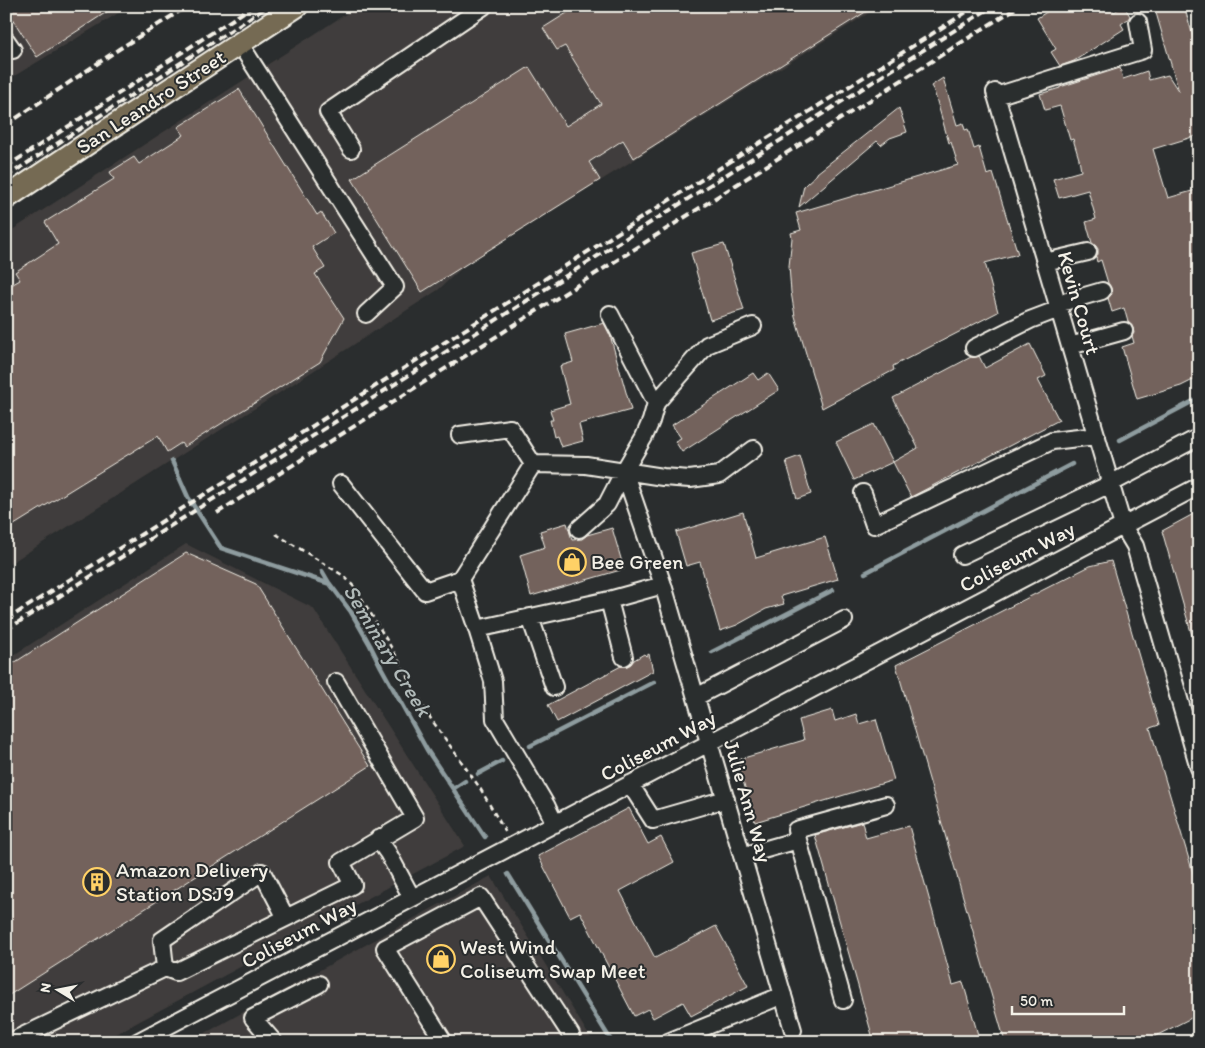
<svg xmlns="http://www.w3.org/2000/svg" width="1205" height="1048" font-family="Itim,sans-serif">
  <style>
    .built { fill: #403d3c }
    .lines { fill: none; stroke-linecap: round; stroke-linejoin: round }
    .stream { stroke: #8e9c9f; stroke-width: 4.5 }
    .building { fill: #73625c; stroke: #f4f1e8 }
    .minor-casing { stroke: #f4f1e8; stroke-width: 20 }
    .major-casing { stroke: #f4f1e8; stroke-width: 25 }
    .path { stroke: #f4f1e8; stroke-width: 2.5; stroke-dasharray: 5 4; stroke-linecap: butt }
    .minor { stroke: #2a2d2e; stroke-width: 16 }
    .major { stroke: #756b52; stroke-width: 21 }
    .rail { stroke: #f4f1e8; stroke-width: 4; stroke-dasharray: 8 4; stroke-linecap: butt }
    .labels { text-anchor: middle; stroke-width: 4; stroke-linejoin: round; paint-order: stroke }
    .street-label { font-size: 21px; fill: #f4f1e8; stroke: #2a2d2e }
    .poi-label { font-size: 21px; fill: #f4f1e8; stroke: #2a2d2e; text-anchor: start }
    .water-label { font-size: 22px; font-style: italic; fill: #b0b9b8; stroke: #2a2d2e }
  </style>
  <rect width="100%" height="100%" fill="#2a2d2e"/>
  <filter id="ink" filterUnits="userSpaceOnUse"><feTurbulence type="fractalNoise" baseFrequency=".02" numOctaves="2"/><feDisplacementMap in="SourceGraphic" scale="10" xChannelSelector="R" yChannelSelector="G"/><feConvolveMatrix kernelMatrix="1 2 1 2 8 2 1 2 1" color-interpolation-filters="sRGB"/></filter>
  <g filter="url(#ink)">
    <path class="built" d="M6 6H130L6 81Z
      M358 6H880L464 266 438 290 276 395 6 566V234Z
      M186 544 313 608 465 846 101 1042H6V660Z
      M491 876 593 1042H189Z"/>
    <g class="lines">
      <path class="stream" d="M1120 440 1199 398
        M172 461 188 497 221 548 330 584 351 612 358 624 370 645 381 667 427 750 485 837
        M322 571 329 583
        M865 573 1072 464
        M712 652 833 590
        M530 746 654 682
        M478 774 502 761
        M453 789 465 781
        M508 874 612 1042"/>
    </g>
    <path class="building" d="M6 6H116L37 57 6 9Z
      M578 6H875L634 158 623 140 589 162 600 180 422 292 352 179 529 67 566 126 601 104 565 46 557 50 543 28Z
      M1056 6H1110L1114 12 1124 6 1130 16 1128 19 1121 24 1124 29 1074 61 1060 66 1051 52 1056 49 1037 18Z
      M1154 6H1184L1199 56V135L1153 149 1168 198 1199 189V232L1194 234 1199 251V377L1181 386 1137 399 1122 347 1134 343 1132 336 1134 333 1133 328 1128 322 1124 308 1112 312 1108 298 1112 294 1111 288 1108 283 1101 260 1097 262 1096 258 1098 254V249L1096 246 1092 243 1086 222 1096 219 1088 190 1059 198 1053 179 1081 171 1079 159 1073 139 1070 140 1060 106 1045 110 1040 94 1060 88V87L1120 68 1123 79 1147 71 1149 80 1168 75 1179 92Z
      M943 78 957 125 963 123 965 130 968 129 974 149 979 147 987 175 993 173 1018 254 985 263 998 312 893 366 894 370 822 408 795 316 791 292 789 266 792 238 791 233 801 230 796 213 958 165 951 142 949 143 934 91 931 86Z
      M239 89 317 215 321 212 334 233 312 247 325 268 315 274 344 318 320 362 184 447 181 443 167 452 158 436 6 530V288L20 280 15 272 58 244 45 222 114 179 110 172 134 157 139 164 184 135 178 127Z
      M899 108 907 132 890 138 881 145 877 141 799 207 804 186 807 183 817 174V173Z
      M724 244 744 310 710 320 691 253Z
      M604 323 610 335 631 410 579 424 583 441 561 447 557 436 554 437 550 420H553L550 410 570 404 560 366 573 362 565 334Z
      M1030 344 1046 376 1038 380 1059 420 911 497 893 462 918 448 893 398 971 357 979 356 985 368Z
      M753 373 758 380 768 373 779 390 682 452 675 441 681 438 672 425Z
      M874 424 893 462 854 480 836 442Z
      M800 456 811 494 797 499 786 461Z
      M1199 511V646H1195L1162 531Z
      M743 512 756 558 825 537 838 579 781 596 784 604 766 609 737 625 720 631 700 562 686 566 676 532Z
      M567 523 572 540 582 539 587 535 612 528 624 569 531 596 520 555 545 547 540 531Z
      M186 553 256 584 370 766 6 997V668Z
      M1111 561 1159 725 1150 728 1196 883 1199 882V1014L1144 1042H1005L896 665 1090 566Z
      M644 654 646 656 649 654 653 671 557 722 548 705 621 666H627L631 664 634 660Z
      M832 710 835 721 856 714 859 724 876 719 894 780 755 822 737 760 804 740 799 720Z
      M629 808 648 844 661 837 674 862 620 891 655 958 716 926 748 986 691 1016 683 1002 653 1018 648 1009 634 1016 580 912 570 917 538 856Z
      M862 822 866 838 909 826 953 985 963 982 980 1042H874L815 835Z"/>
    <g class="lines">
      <defs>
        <path id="minor" d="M6 40 13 50
          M240 44 395 287 366 314
          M995 92 1123 526 1135 546 1199 768
          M996 96 1143 50 1138 22
          M351 149 328 112 484 6
          M1045 262 1088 252
          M1057 304 1102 291
          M1070 346 1124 331
          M974 348 1030 320 1059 309
          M656 403 707 345 753 326
          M460 435 510 428 533 464 586 465 663 477 690 479 719 475 754 449
          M624 471 663 585 793 1030
          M341 484 425 591 460 579 477 629 493 681 495 719 546 805 555 824
          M863 493 874 525 1052 441 1096 436
          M579 529 607 504 624 471 644 437 651 421 656 403 610 314
          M962 555 1110 484 1199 437
          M460 579 533 464
          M530 617 554 687
          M477 629 609 600
          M624 657 609 600 663 585
          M696 697 844 620
          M630 784 653 820 726 799
          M378 839 388 853 412 898
          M798 840 843 1000
          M742 856 798 840 796 830 886 805
          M165 968 162 940 262 872 286 918
          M10 1042 165 968 176 972 353 885 341 862 415 818 336 682
          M137 1042 709 743 1199 486
          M274 1042 253 1018 319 984
          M444 1042 385 948 481 897 571 1035
          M668 1042 783 995"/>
        <path id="major" d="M6 198 106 131 297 6"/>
      </defs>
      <use href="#minor" class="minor-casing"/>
      <use href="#major" class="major-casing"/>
      <path class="path" d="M276 534 344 576 356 589 394 652 429 716 480 788 506 833"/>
      <use href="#minor" class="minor"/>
      <use href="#major" class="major"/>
      <path class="rail" d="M6 125 119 49 188 6
        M6 167 253 6
        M6 177 268 6
        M217 513 1019 6
        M6 620 976 6
        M6 630 993 6"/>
    </g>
  </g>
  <defs>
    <symbol id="shop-ring" viewBox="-11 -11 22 22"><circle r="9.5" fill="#2a2d2e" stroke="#ffd166" stroke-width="1.5"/><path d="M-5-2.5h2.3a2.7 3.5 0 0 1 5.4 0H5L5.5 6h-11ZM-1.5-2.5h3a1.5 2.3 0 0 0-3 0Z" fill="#ffd166"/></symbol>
    <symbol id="building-ring" viewBox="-11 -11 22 22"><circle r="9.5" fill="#2a2d2e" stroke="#ffd166" stroke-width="1.5"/><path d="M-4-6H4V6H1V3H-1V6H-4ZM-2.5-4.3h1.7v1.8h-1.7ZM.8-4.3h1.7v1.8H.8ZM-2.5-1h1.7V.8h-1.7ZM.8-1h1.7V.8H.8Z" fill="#ffd166"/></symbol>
  </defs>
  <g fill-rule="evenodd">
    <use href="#shop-ring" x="556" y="546" width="32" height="32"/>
    <use href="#building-ring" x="81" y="866" width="32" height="32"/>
    <use href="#shop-ring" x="425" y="943" width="32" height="32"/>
  </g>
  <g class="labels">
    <g class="street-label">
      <text transform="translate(151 102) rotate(-33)" y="7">San Leandro Street</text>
      <text transform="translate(1079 303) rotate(74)" y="7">Kevin Court</text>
      <text transform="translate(1017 557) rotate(-28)" y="7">Coliseum Way</text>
      <text transform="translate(658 746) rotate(-28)" y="7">Coliseum Way</text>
      <text transform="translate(748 801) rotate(74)" y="7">Julie Ann Way</text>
      <text transform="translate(299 933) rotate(-28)" y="7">Coliseum Way</text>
    </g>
    <g class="poi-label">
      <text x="591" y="569">Bee Green</text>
      <text x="116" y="877">Amazon Delivery<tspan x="116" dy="24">Station DSJ9</tspan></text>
      <text x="460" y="954">West Wind<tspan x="460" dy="24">Coliseum Swap Meet</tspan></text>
    </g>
    <g class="water-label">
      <text transform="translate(388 650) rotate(59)" y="8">Seminary Creek</text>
    </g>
  </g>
  <rect width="1205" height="1048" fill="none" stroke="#2a2d2e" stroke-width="25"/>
  <rect x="12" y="12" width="1180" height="1023" fill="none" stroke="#f4f1e8" stroke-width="2" filter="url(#ink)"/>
  <g transform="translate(58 990) rotate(280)" stroke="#2a2d2e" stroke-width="4" paint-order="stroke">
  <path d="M0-4L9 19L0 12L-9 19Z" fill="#f4f1e8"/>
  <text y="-8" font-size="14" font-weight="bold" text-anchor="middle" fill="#f4f1e8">N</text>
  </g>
  <path d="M1012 1006v8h112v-8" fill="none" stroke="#f4f1e8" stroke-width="2.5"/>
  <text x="1020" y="1006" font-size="15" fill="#f4f1e8" stroke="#2a2d2e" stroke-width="4" paint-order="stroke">50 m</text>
</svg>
